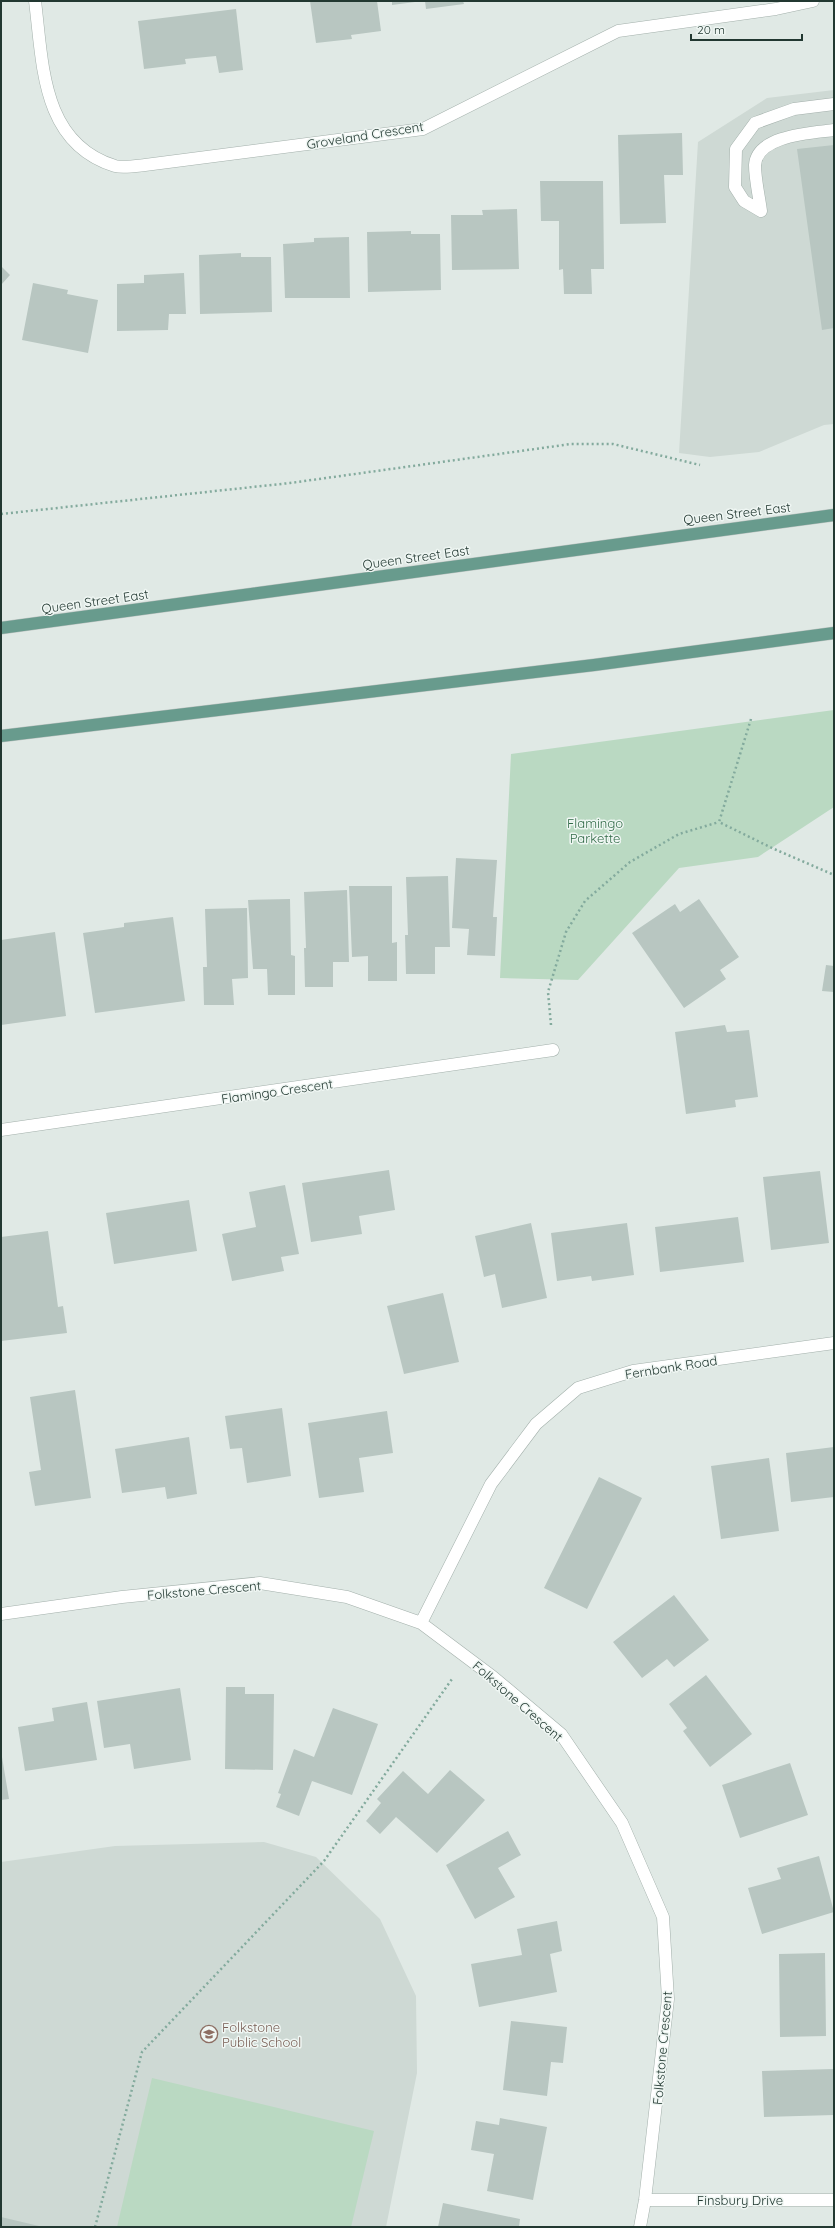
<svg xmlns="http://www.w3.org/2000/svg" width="835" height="2228" font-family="Quicksand,sans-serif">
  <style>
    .built { fill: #ced9d4 }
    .green { fill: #bad9c2 }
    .building { fill: #b8c6c1 }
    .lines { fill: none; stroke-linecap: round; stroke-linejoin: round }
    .minor-casing { stroke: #a3b0ab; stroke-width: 13 }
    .major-casing { stroke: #bdc3c1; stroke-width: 13 }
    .path { stroke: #83aa9d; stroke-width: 2.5; stroke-dasharray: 2 3; stroke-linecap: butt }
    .minor { stroke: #fff; stroke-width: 12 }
    .major { stroke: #689b8d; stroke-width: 12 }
    .labels { text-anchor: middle; stroke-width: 3; stroke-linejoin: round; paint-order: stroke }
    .street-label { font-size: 13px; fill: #223831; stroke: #eff6f3 }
    .park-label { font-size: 13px; fill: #306a46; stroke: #eff6f3 }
    .education-label { font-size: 13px; fill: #785e54; stroke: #eff6f3; text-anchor: start }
  </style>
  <rect width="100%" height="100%" fill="#e0e9e5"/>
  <path class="built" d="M834 90V424L824 425 759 452 710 457 679 453 698 142 767 98Z
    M264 1842 316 1857 380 1919 416 1996 417 2073 386 2227H1V1862L115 1846Z"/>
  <path class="green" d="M834 710V807L758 857 679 868 578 980 500 978 511 754Z
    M152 2078 374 2131 351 2227H117Z"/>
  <path class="building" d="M310 1H377L381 31 351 35 352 39 316 43Z
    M392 1H415V2L392 5Z
    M425 1H463L464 4 426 9Z
    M236 9 243 70 219 73 216 56 185 59 186 64 144 69 138 21Z
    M682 133 683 175H664L666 223 620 224 618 135Z
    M834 145V328L822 330 797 149Z
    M540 181H603L604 269H591L592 294H564L563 269 559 270V221H541Z
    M517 209 519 269 452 270 451 215H483L482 210Z
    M411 231V234H440L441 290 368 292 367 232Z
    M349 237 350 298H285L283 244 314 242V238Z
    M241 253V257H271L272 312 200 314 199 255Z
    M1 266 10 275 1 285Z
    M184 273 186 314H169L168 330 117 331V284L144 283V275Z
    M33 283 68 290 67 294 98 300 88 353 22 340Z
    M456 858 497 860 493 917H497L495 956 467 955 469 929 452 928Z
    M448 876 450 947H435V974H406L405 935H408L406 877Z
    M349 886H392V943L397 942V981H368V956L352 957Z
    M347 890 349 962H333V987H305L304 948H306L304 892Z
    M290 899 291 955 295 956V995H268L267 969H253L248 900Z
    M699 899 739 957 720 970 726 979 684 1008 632 933 675 904 680 912Z
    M247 908 248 978 232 979 234 1005H204L203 967H207L205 909Z
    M173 917 185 1001 95 1013 83 933 124 927V923Z
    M55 932 66 1016 1 1025V940Z
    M826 965 834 966V992L822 991Z
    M725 1025 727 1032 749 1030 758 1097 735 1100 736 1107 686 1114 675 1032Z
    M389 1170 395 1210 359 1216 362 1234 311 1242 302 1183Z
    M820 1171 829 1243 771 1250 763 1177Z
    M285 1185 299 1254 281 1257 284 1271 232 1281 222 1234 256 1227 249 1192Z
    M189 1200 197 1251 114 1264 106 1213Z
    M738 1217 744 1262 660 1272 655 1227Z
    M531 1223 547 1298 502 1308 495 1274 484 1277 475 1236Z
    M627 1223 634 1275 592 1281 591 1276 557 1281 551 1233Z
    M48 1231 58 1307 63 1306 67 1333 1 1341V1237Z
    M443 1293 459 1362 404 1374 387 1306Z
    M75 1390 91 1498 35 1506 29 1472 41 1470 30 1397Z
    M282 1408 291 1476 247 1483 242 1448 230 1449 225 1416Z
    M387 1411 393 1453 359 1458 364 1492 319 1498 308 1423Z
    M189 1437 197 1494 167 1499 165 1487 122 1493 115 1449Z
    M834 1447V1497L791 1502 786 1453Z
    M769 1458 779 1531 721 1539 711 1466Z
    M599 1477 642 1498 587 1609 544 1588Z
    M674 1595 709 1640 674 1667 667 1659 642 1678 613 1642Z
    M706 1675 752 1734 710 1767 683 1731 687 1728 669 1704Z
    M226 1687H245V1694H274L273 1770 225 1769Z
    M180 1688 191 1760 134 1769 130 1744 104 1748 97 1701Z
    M87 1702 97 1760 25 1771 18 1727 54 1721 52 1708Z
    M333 1708 378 1724 352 1795 312 1781 299 1816 276 1807 281 1794 278 1793 294 1749 314 1757Z
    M1 1751 9 1799 1 1800Z
    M790 1763 808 1815 740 1838 722 1785Z
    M450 1770 485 1800 437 1853 396 1817 380 1834 366 1821 381 1803 377 1799 403 1771 428 1794Z
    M508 1831 521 1855 498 1868 515 1897 475 1919 446 1865Z
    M819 1856 834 1912 762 1934 748 1888 781 1879 777 1868Z
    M557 1921 562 1951 550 1954 557 1992 479 2007 471 1964 522 1955 517 1929Z
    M825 1953 826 2036 780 2037 779 1954Z
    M511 2021 567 2027 563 2063 551 2062 547 2096 503 2090Z
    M834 2069V2115L764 2117 762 2071Z
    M500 2118 547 2127 533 2200 487 2191 494 2154 471 2150 476 2121 499 2125Z
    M443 2203 520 2219 519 2227H438Z
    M1 2217 39 2226 38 2227H1Z"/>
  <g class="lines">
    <defs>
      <path id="minor" d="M35 1C43 64 41 143 115 166 123 168 136 166 145 165L423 129 618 31 776 9 813 1
        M761 211 744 201 735 187 736 149 755 123 794 109 834 104
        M761 211C759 196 755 179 755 165 757 135 812 133 834 130
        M1 1130 553 1050
        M1 1614 122 1597 260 1583 347 1597 421 1623 493 1677 561 1734 622 1823 663 1917 668 1999 645 2200 640 2227
        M421 1623 491 1484 536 1424 578 1388 633 1371 834 1343
        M645 2200H834"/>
      <path id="major" d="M1 628 834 515
        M1 736 594 665 834 633"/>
    </defs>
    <use href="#minor" class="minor-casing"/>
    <use href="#major" class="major-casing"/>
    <path class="path" d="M1 514 290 483 571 444H613L700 465
      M751 719 719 822 772 848 834 875
      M551 1025 548 992 566 932 585 901 630 862 679 834 719 822
      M95 2227 142 2052 324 1861 452 1679"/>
    <use href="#minor" class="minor"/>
    <use href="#major" class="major"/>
  </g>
  <defs>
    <symbol id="school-ring" viewBox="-11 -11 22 22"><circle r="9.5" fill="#eff6f3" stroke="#8d6e63" stroke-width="1.5"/><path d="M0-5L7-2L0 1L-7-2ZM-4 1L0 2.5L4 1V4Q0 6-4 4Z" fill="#8d6e63"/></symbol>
  </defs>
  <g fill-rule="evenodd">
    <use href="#school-ring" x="199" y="2024" width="20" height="20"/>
  </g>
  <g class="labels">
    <g class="street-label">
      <text transform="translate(365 135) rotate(-9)" y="5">Groveland Crescent</text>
      <text transform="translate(737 513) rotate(-7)" y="5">Queen Street East</text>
      <text transform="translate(416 557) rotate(-8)" y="5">Queen Street East</text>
      <text transform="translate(95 601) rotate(-8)" y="5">Queen Street East</text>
      <text transform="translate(277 1091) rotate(-8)" y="5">Flamingo Crescent</text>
      <text transform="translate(671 1367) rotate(-9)" y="5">Fernbank Road</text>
      <text transform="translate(204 1590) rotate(-5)" y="5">Folkstone Crescent</text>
      <text transform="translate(518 1701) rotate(41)" y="5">Folkstone Crescent</text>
      <text transform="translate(662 2048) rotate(-85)" y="5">Folkstone Crescent</text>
      <text x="740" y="2205">Finsbury Drive</text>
    </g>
    <g class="park-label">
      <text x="595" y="828">Flamingo<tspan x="595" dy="15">Parkette</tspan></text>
    </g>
    <g class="education-label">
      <text x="222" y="2032">Folkstone<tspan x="222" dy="15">Public School</tspan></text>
    </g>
  </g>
  <rect width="835" height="2228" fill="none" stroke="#223831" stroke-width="4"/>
  <path d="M691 34v6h111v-6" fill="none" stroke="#223831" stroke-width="2"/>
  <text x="697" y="34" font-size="12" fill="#223831" stroke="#eff6f3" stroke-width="3" paint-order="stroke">20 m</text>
</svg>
